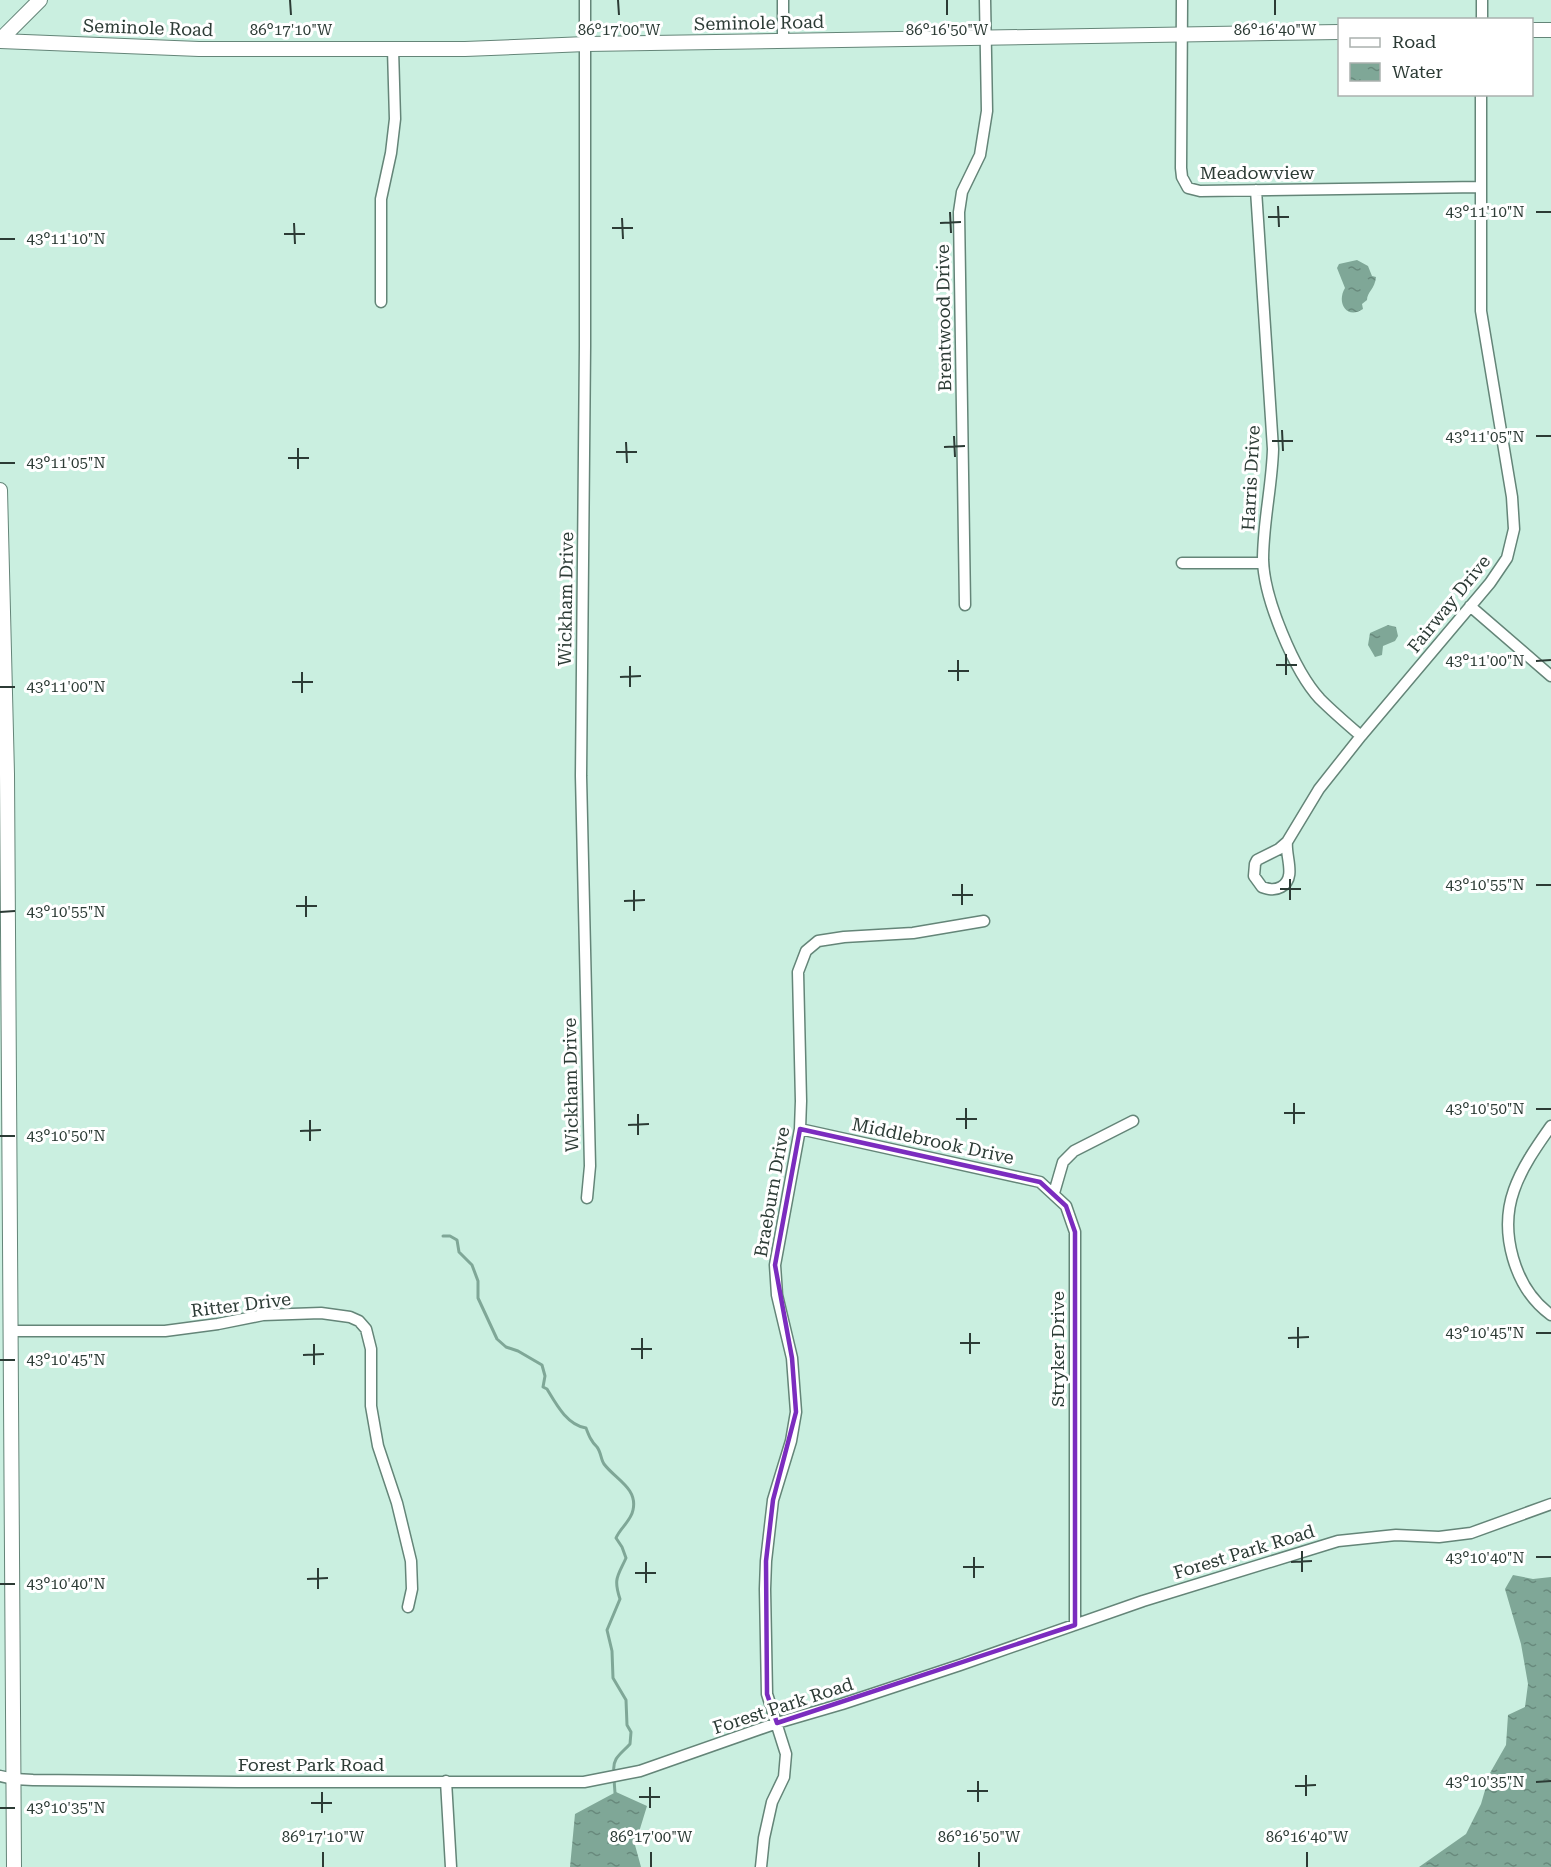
<svg xmlns="http://www.w3.org/2000/svg" width="1551" height="1867" font-family="'Roboto Serif',serif">
  <style>
    .water { fill: url(#water-ripples) }
    .lines { fill: none; stroke-linecap: round; stroke-linejoin: round }
    .stream { stroke: #7fa797; stroke-width: 3 }
    .minor-casing { stroke: #648578; stroke-width: 13 }
    .tertiary-casing { stroke: #648578; stroke-width: 16 }
    .minor { stroke: #fff; stroke-width: 10 }
    .tertiary { stroke: #fff; stroke-width: 14 }
    .marked { fill: none; stroke: #7b2cbf; stroke-width: 4.5; stroke-linejoin: round }
    .ticks { fill: none; stroke: #2c3b35; stroke-width: 2 }
    .labels { text-anchor: middle; stroke-width: 6; stroke-linejoin: round; paint-order: stroke }
    .street-label { font-size: 18px; fill: #2c3b35; stroke: #fff }
    .ticks-label { font-size: 15px; text-anchor: middle; fill: #2c3b35; stroke: #fff; stroke-width: 6; stroke-linejoin: round; paint-order: stroke }
  </style>
  <defs>
    <pattern id="water-ripples" width="26" height="14" patternUnits="userSpaceOnUse" patternTransform="scale(1.5)"><rect width="26" height="14" fill="#7fa797"/><path d="M2 4q2-2 4 0t4 0M15 11q2-2 4 0t4 0" fill="none" stroke="#68897c"/></pattern>
  </defs>
  <rect width="100%" height="100%" fill="#caefe0"/>
  <path class="water" d="M1357 260 1368 266 1372 276 1376 277C1375 289 1367 292 1367 300L1362 304 1363 309C1347 320 1336 303 1345 288L1337 268 1339 264Z
    M1388 625 1396 627 1398 636 1395 641 1383 646 1382 655 1375 657 1368 645 1370 633Z
    M1513 1575 1533 1579 1551 1577V1867H1419L1466 1834 1481 1804 1490 1773 1506 1745 1508 1715 1525 1707 1528 1684 1521 1644 1505 1589Z
    M616 1792 647 1806 635 1845 641 1867H570L575 1814Z"/>
  <g class="lines">
    <path class="stream" d="M443 1236H450L457 1240 459 1252 472 1265 478 1281V1298L497 1339 506 1347 518 1351 542 1365 545 1376 543 1387 547 1389C556 1404 567 1425 586 1428 589 1436 591 1441 597 1447 601 1452 601 1460 604 1464 615 1479 638 1488 633 1510 631 1521 620 1528 616 1538L622 1547 626 1558C618 1576 613 1578 620 1599L607 1630 612 1651 613 1678 626 1700 627 1725 631 1732 630 1744C621 1754 612 1758 614 1772
      M614 1779 615 1793"/>
    <defs>
      <path id="minor" d="M585 0V346L581 776 590 1166 587 1198
        M1182 0 1181 168 1182 177 1188 188 1200 191 1480 187
        M1482 20V0
        M783 41V0
        M1256 190 1273 449C1272 486 1263 522 1263 560 1264 598 1294 671 1320 699 1333 712 1347 724 1361 736
        M381 302V199L391 153 395 119 393 49
        M1182 563H1263
        M965 605 959 212 962 192 980 155 987 111 985 0
        M1470 606 1551 676
        M1287 842C1285 856 1297 878 1281 887 1274 891 1268 889 1262 887L1254 876 1255 864 1257 860 1279 849 1287 842 1319 789 1361 736 1490 583 1507 558 1514 529 1512 497 1481 311V94
        M1551 1126C1537 1146 1522 1167 1514 1190 1499 1232 1514 1288 1551 1315
        M800 1129 1040 1182 1066 1206 1075 1232V1625
        M1054 1193 1063 1162 1074 1151 1133 1121
        M10 1331H165L218 1324 263 1315 321 1313 350 1317 359 1321 366 1329 371 1349V1406L378 1446 397 1503 411 1561 412 1589 408 1607
        M0 1776 14 1779 33 1780 238 1782H584L640 1771 777 1723 842 1704 960 1665 1143 1601 1338 1541 1396 1535 1439 1537 1471 1533 1551 1504
        M446 1781 451 1867
        M761 1867 764 1838 772 1802 784 1777 786 1754 767 1694 765 1589 766 1561 773 1500 791 1441 796 1412 792 1358 777 1295 775 1265 800 1129 801 1101 798 972 806 951 818 941 844 937 913 933 984 921"/>
      <path id="tertiary" d="M1532 30H1551
        M0 40 40 0
        M0 41 199 49H465L586 44 1340 32
        M0 490 7 774 14 1867"/>
    </defs>
    <use href="#minor" class="minor-casing"/>
    <use href="#tertiary" class="tertiary-casing"/>
    <use href="#minor" class="minor"/>
    <use href="#tertiary" class="tertiary"/>
  </g>
  <path class="marked" d="M800 1129 1040 1182 1066 1206 1075 1232V1625L777 1723 767 1694 766 1561 773 1500 796 1412 792 1358 775 1265Z"/>
  <path class="ticks" d="M290 0 291 15M618 0 619 15M947 0V15M1275 0V15M1278 206 1279 227M950 212 951 233M1536 212H1551M1268 217H1289M622 218 623 239M294 223 295 244M940 223 961 222M612 228H633M284 234H305M0 239H15M1282 430 1283 451M954 436 955 457M1536 436H1551M1272 441H1293M626 442 627 463M944 447 965 446M298 448V469M616 452H637M288 458H309M0 463H15M1286 654V675M958 660V681M1536 661 1551 660M1276 665H1297M630 666V687M948 671H969M302 672V693M620 677 641 676M292 682H313M0 687H15M1290 879V900M962 884V905M1536 885H1551M1280 889H1301M634 890V911M952 895H973M306 896V917M624 901 645 900M296 906H317M0 912 15 911M1294 1103V1124M966 1108V1129M1536 1109H1551M1284 1113H1305M638 1114V1135M956 1119H977M310 1120V1141M628 1125 649 1124M300 1131 321 1130M0 1136H15M1298 1327V1348M970 1333V1354M1536 1333H1551M642 1338V1359M1288 1338 1309 1337M960 1343H980M314 1344V1365M631 1349H652M303 1355 324 1354M0 1360H15M1302 1551V1572M974 1557V1578M1536 1557H1551M646 1562V1583M1291 1562 1312 1561M963 1567H984M318 1568V1589M635 1573H656M307 1579 328 1578M0 1584H15M1306 1775V1796M978 1781V1802M1536 1782 1551 1781M1295 1786 1316 1785M650 1787V1808M967 1791H988M322 1792V1813M639 1797H660M311 1803H332M0 1808H15M323 1852V1867M651 1852V1867M979 1852V1867M1307 1852V1867"/>
  <g class="labels">
    <g class="street-label">
      <text transform="translate(759 23) rotate(-1)" y="6">Seminole Road</text>
      <text transform="translate(148 28) rotate(2)" y="6">Seminole Road</text>
      <text x="1257" y="179">Meadowview</text>
      <text transform="translate(944 318) rotate(-91)" y="6">Brentwood Drive</text>
      <text transform="translate(1251 478) rotate(-87)" y="6">Harris Drive</text>
      <text transform="translate(566 599) rotate(-89)" y="6">Wickham Drive</text>
      <text transform="translate(1449 604) rotate(-51)" y="6">Fairway Drive</text>
      <text transform="translate(571 1085) rotate(-91)" y="6">Wickham Drive</text>
      <text transform="translate(933 1141) rotate(12)" y="6">Middlebrook Drive</text>
      <text transform="translate(772 1192) rotate(-80)" y="6">Braeburn Drive</text>
      <text transform="translate(241 1305) rotate(-7)" y="6">Ritter Drive</text>
      <text transform="translate(1058 1349) rotate(-90)" y="6">Stryker Drive</text>
      <text transform="translate(1244 1552) rotate(-17)" y="6">Forest Park Road</text>
      <text transform="translate(783 1706) rotate(-18)" y="6">Forest Park Road</text>
      <text x="311" y="1771">Forest Park Road</text>
    </g>
  </g>
  <g class="ticks-label">
    <text x="291" y="35">86°17'10"W</text>
    <text x="619" y="35">86°17'00"W</text>
    <text x="947" y="35">86°16'50"W</text>
    <text x="1275" y="35">86°16'40"W</text>
    <text x="1485" y="217">43°11'10"N</text>
    <text x="66" y="244">43°11'10"N</text>
    <text x="1485" y="442">43°11'05"N</text>
    <text x="66" y="468">43°11'05"N</text>
    <text x="1485" y="666">43°11'00"N</text>
    <text x="66" y="692">43°11'00"N</text>
    <text x="1485" y="890">43°10'55"N</text>
    <text x="66" y="917">43°10'55"N</text>
    <text x="1485" y="1114">43°10'50"N</text>
    <text x="66" y="1141">43°10'50"N</text>
    <text x="1485" y="1338">43°10'45"N</text>
    <text x="66" y="1365">43°10'45"N</text>
    <text x="1485" y="1563">43°10'40"N</text>
    <text x="66" y="1589">43°10'40"N</text>
    <text x="1485" y="1787">43°10'35"N</text>
    <text x="66" y="1813">43°10'35"N</text>
    <text x="323" y="1842">86°17'10"W</text>
    <text x="651" y="1842">86°17'00"W</text>
    <text x="979" y="1842">86°16'50"W</text>
    <text x="1307" y="1842">86°16'40"W</text>
  </g>
  <rect x="1338" y="18" width="195" height="78" fill="#ffffff" stroke="#abb1ae" stroke-width="1.5"/>
  <rect x="1350" y="38" width="30" height="9" fill="#ffffff" stroke="#abb1ae" stroke-width="1.5"/>
  <text x="1392" y="48" font-size="18" fill="#2c3b35">Road</text>
  <rect x="1350" y="63" width="30" height="18" fill="url(#water-ripples)" stroke="#abb1ae" stroke-width="1.5"/>
  <text x="1392" y="78" font-size="18" fill="#2c3b35">Water</text>
</svg>
